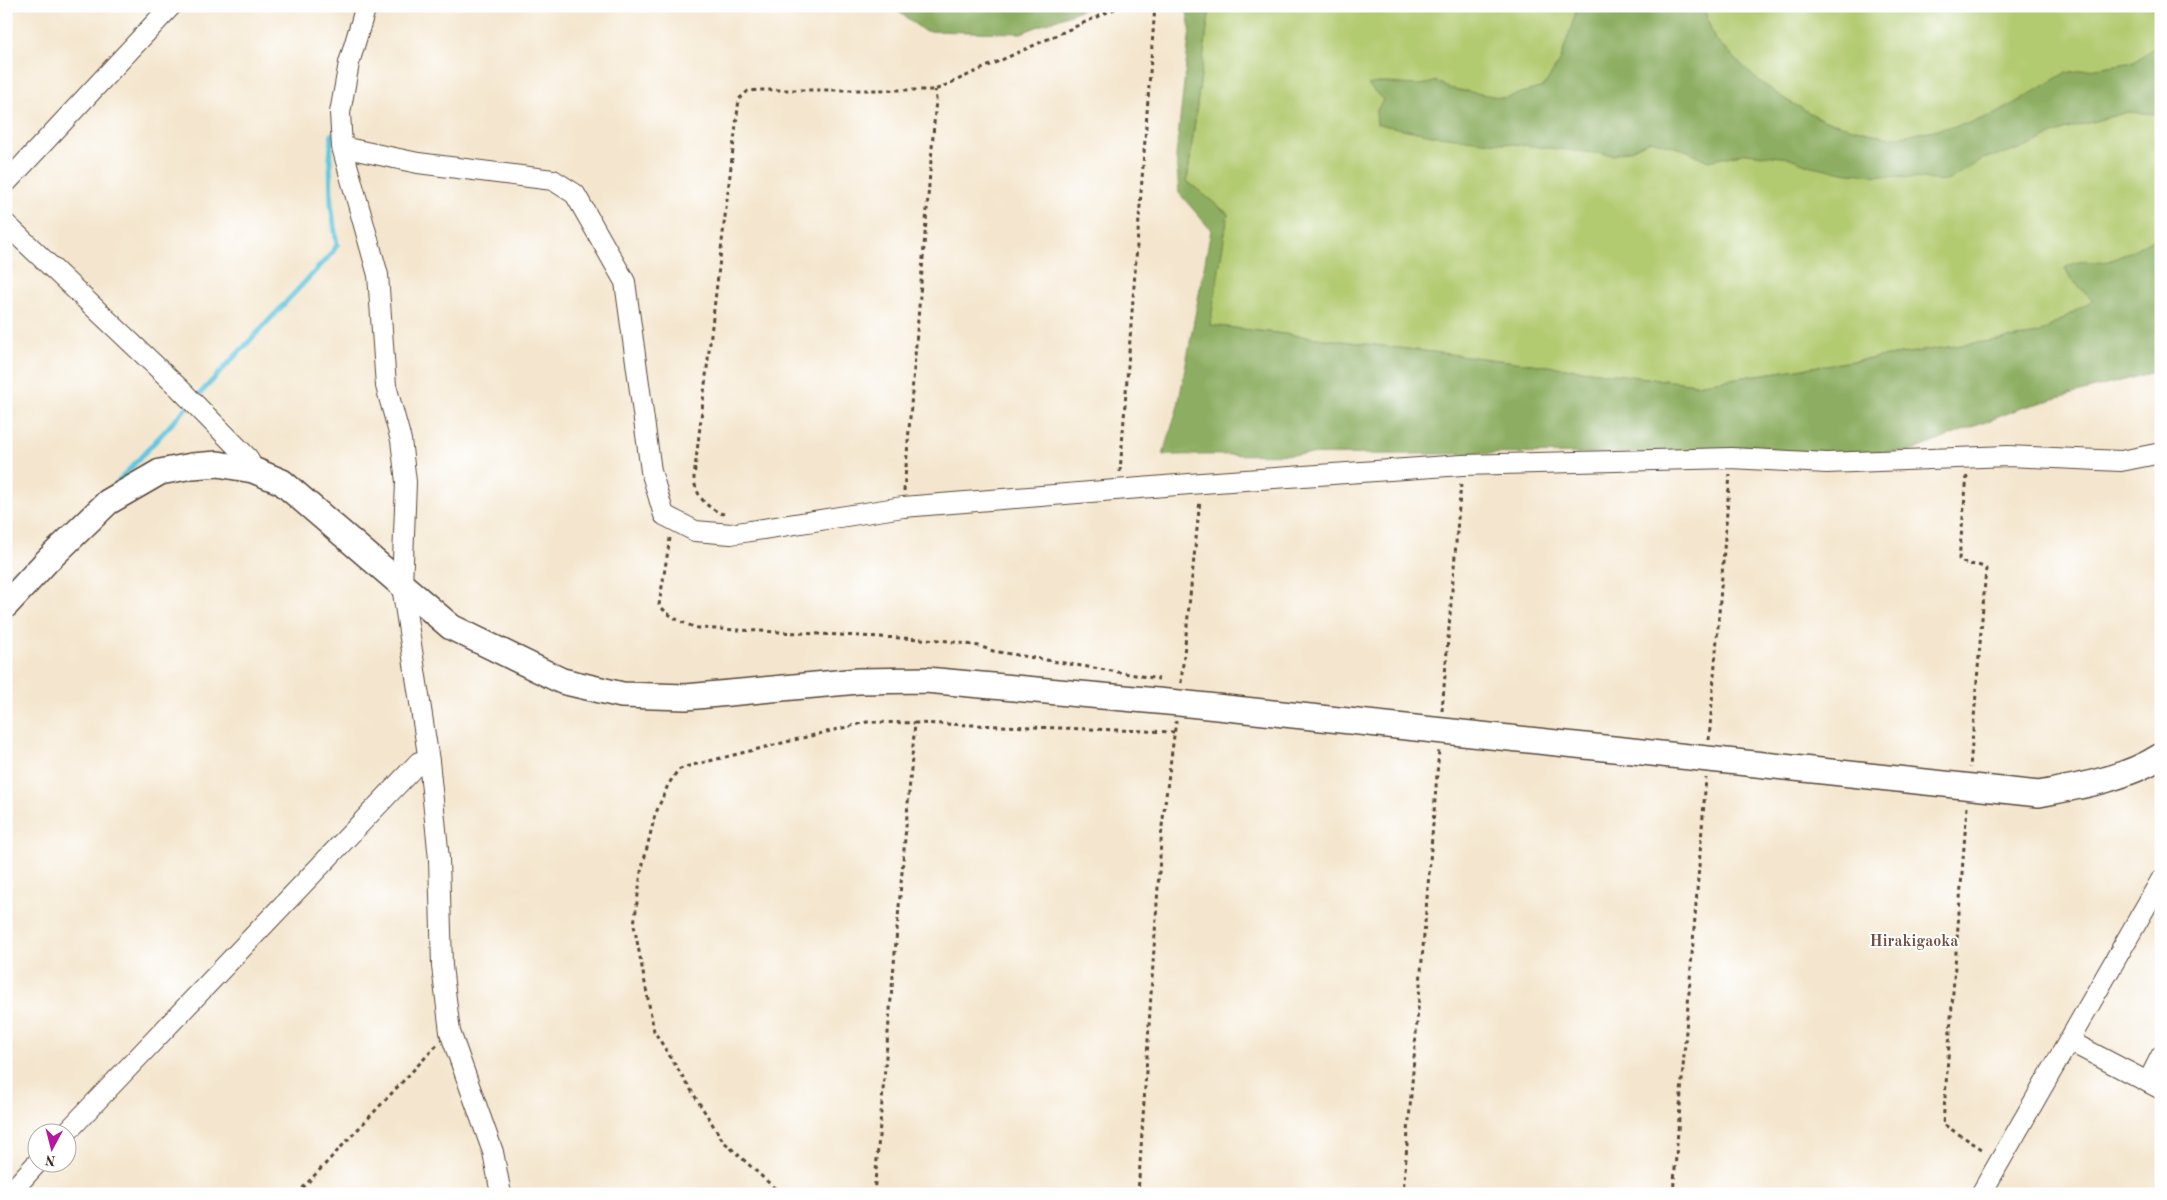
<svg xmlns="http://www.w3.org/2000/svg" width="2167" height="1200" font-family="'Old Standard TT',serif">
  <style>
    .green { fill: #b2ca6f; stroke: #767a46 }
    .forest { fill: #8dae62; stroke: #646c40 }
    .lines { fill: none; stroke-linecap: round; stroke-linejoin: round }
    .stream { stroke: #62c7df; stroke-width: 5 }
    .minor-casing { stroke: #574638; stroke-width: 22 }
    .tertiary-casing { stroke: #574638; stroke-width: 28 }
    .path { stroke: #574638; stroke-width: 3; stroke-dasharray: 4 4; stroke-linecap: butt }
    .minor { stroke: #fff; stroke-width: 20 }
    .tertiary { stroke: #fff; stroke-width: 25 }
    .labels { text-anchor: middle; stroke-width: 4; stroke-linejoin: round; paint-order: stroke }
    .neighbourhood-label { font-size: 16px; font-weight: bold; fill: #734f3f; stroke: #fff }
  </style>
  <rect width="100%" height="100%" fill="#fff"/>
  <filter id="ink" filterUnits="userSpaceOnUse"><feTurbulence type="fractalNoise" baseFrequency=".02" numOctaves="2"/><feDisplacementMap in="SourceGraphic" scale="10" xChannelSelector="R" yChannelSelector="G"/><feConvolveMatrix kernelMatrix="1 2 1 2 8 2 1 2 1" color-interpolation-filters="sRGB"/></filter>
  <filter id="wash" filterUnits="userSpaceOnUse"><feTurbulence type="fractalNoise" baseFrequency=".0096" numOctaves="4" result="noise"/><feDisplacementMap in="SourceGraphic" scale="20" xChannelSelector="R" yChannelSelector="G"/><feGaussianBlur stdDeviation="1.12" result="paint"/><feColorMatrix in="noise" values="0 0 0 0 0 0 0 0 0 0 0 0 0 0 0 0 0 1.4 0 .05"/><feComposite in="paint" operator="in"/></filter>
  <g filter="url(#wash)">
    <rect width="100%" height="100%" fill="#f4e6ce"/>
    <path class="green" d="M1210 6H2161V258L2038 334 1696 384 1209 325 1228 214 1187 182Z"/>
    <path class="forest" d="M891 6H1091L1021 33 924 31Z
      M1186 6H1210L1187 181 1228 214 1210 325 1696 384 2038 334 2093 300 2072 280 2065 268C2081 256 2095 266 2111 260 2129 254 2145 243 2161 234V370L2021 408 1909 452 1163 455 1178 406 1211 230 1179 193 1176 156 1190 29Z
      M1578 6H1703L1714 38 1755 78 1783 98 1823 120 1890 138 1967 124 1998 113 2065 73 2134 62 2161 42V117L2158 114 2127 112 2064 130 2027 147 1983 159 1947 181 1849 173 1811 166 1790 158 1746 153 1708 161 1688 151 1651 140 1631 150 1614 155 1437 136 1377 124 1376 112 1383 100 1368 85C1392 78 1412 91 1436 81L1448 88 1504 98 1543 87 1560 61Z"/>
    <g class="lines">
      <path class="stream" d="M195 399 332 253 337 245 331 204 330 158 332 134
        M113 487 189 405"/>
    </g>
  </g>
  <g filter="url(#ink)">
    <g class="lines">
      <defs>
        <path id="minor" d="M366 6 349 63 340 113 342 147 378 275 386 386 401 440 406 482 402 586 429 761 439 859 442 966 450 1032 493 1152 501 1194
          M342 147 418 163 553 180 575 194 625 282 651 471 664 515 695 531 731 534 903 507 1202 483 1462 465 1731 458 1827 463 2008 456 2121 461 2161 453
          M6 183 171 6
          M6 224 179 388 248 458 253 470
          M2069 1041 2161 1089
          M2148 1082 2161 1056
          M67 1132 419 762 429 761
          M9 1194 38 1162
          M1981 1194 2161 880"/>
        <path id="tertiary" d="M6 605 46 562 108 502 160 472 192 466 218 464 253 470 282 482 451 627 562 681 622 695 686 697 858 681 926 680 1179 703 2039 794C2081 786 2125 779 2161 756"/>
      </defs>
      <use href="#minor" class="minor-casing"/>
      <use href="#tertiary" class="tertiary-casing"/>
      <path class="path" d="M1120 472 1155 6
        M1967 476 1959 559C1965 567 1978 562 1986 569L1970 768
        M904 491 936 99 935 90
        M724 514C708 510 694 494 694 477L739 99 748 91 760 90H935L1121 6
        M670 538 659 605C671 618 682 623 698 628L941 640 979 646 993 651 1159 679
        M1181 683 1200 500
        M1442 711 1461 483
        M1709 740 1730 474
        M1967 807 1943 1124 1985 1151
        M297 1194 437 1045
        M781 1194 723 1141 654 1031 634 925 641 872 655 815 668 785 678 770 685 767 867 722 915 723
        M874 1194 915 723 1175 732
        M1138 1194 1162 826 1176 721
        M1403 1194 1439 750
        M1673 1194 1706 778"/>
      <use href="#minor" class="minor"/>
      <use href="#tertiary" class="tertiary"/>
    </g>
  </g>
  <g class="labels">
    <g class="neighbourhood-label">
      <text x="1914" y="946">Hirakigaoka</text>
    </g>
  </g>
  <rect width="2167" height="1200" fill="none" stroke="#fff" stroke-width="25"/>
  <g transform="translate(52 1148) rotate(187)"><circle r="24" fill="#ffffff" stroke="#b1aaa5"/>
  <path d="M0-4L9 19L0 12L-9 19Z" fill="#b5179e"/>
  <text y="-8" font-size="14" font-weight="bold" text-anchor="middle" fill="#3b2a1e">N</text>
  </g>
</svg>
